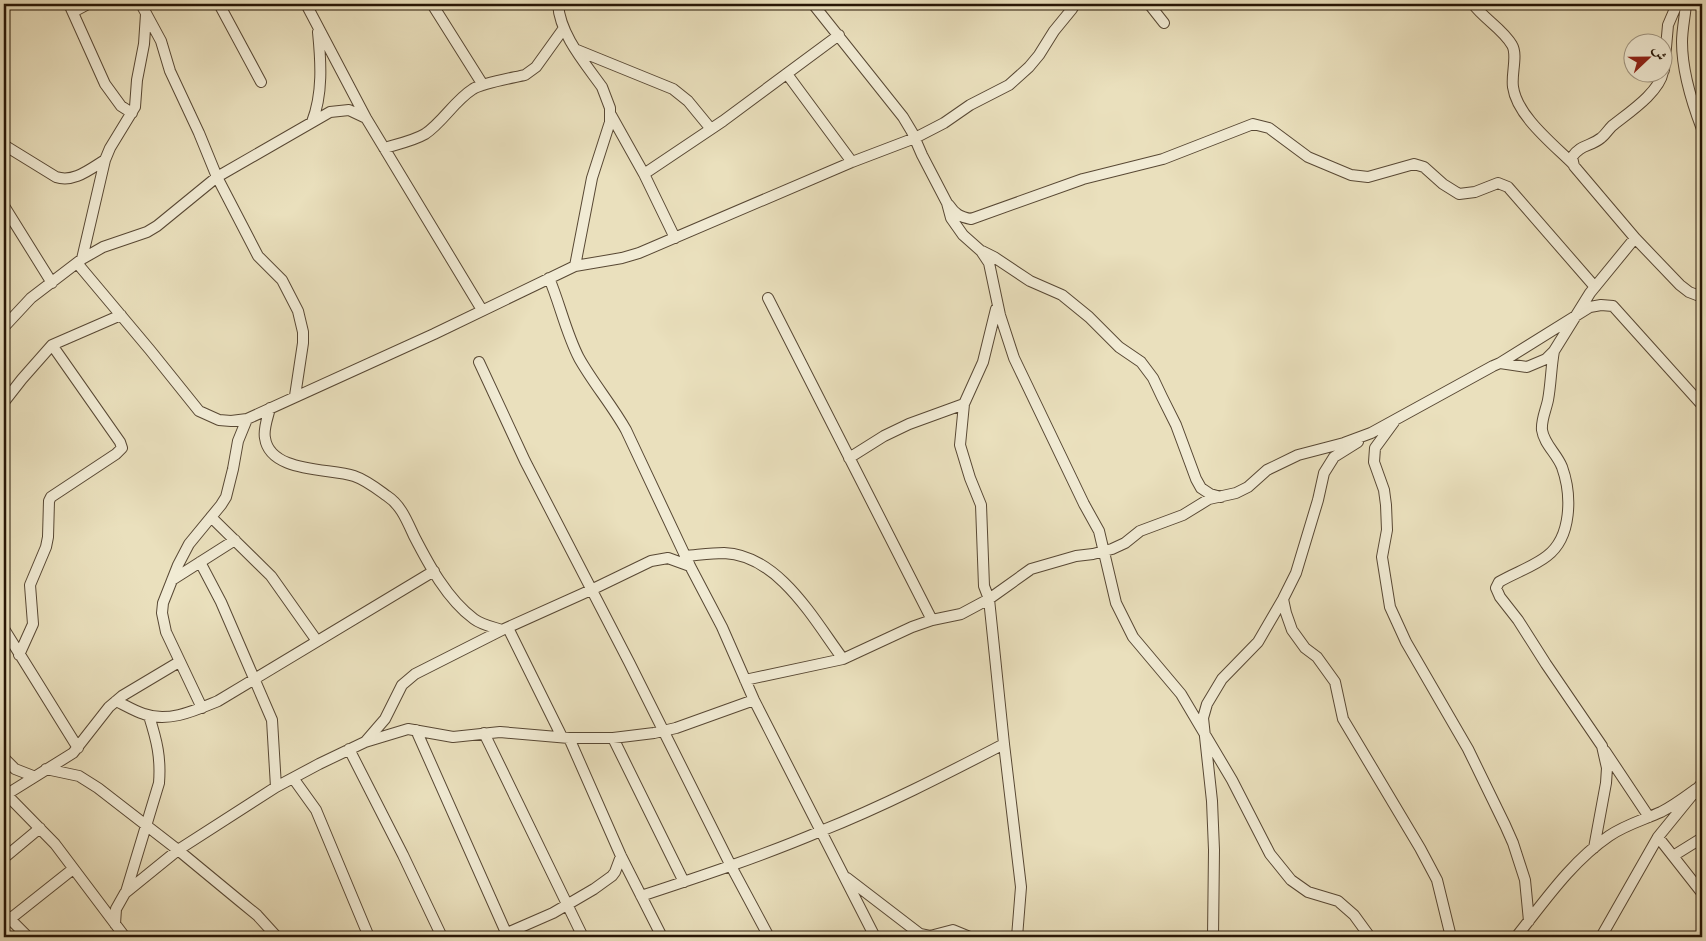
<svg xmlns="http://www.w3.org/2000/svg" width="1706" height="941" font-family="'Gentium Book Plus',Amiri,serif">
  <style>
    .lines { fill: none; stroke-linecap: round; stroke-linejoin: round }
    .minor-casing { stroke: #584834; stroke-width: 12 }
    .minor { stroke: #f1ebd4; stroke-width: 10 }
  </style>
  <rect width="100%" height="100%" fill="#eae0bd"/>
  <filter id="stains"><feTurbulence type="fractalNoise" baseFrequency=".004" numOctaves="4"/><feColorMatrix values="0 0 0 0 .2 0 0 0 0 .09 0 0 0 0 .02 0 0 0 .5 -.17"/></filter>
  <radialGradient id="worn" r=".72"><stop offset=".6" stop-color="#630" stop-opacity="0"/><stop offset="1" stop-color="#630" stop-opacity=".3"/></radialGradient>
  <g class="lines">
    <defs>
      <path id="minor" d="M69 4 105 84 121 106 132 113
        M141 4 161 41 170 71 199 133 217 177 258 256 282 280 298 311 303 332V343L295 396
        M219 4 261 82
        M306 4 366 118 482 310
        M432 4 483 85
        M558 4C560 35 585 63 602 87L610 108V122L592 178 575 266
        M813 4 903 117 912 132 922 155 947 203 951 218 963 235 981 251 989 263 1000 315 1014 358 1084 504 1099 531 1116 603 1133 637 1181 694 1232 780 1270 854 1291 880 1308 892 1338 901 1354 915 1370 937
        M1149 4 1164 23
        M1473 4C1484 19 1503 29 1512 45 1518 55 1511 74 1513 87 1517 116 1553 144 1573 164
        M1686 4C1685 16 1682 30 1682 42 1682 71 1692 103 1702 129
        M73 12 88 4
        M577 50 673 89 688 101 711 129
        M1664 70 1668 25 1677 4
        M787 74 852 162
        M611 115 644 174 675 238
        M312 122C323 94 321 62 318 32
        M4 145 56 177C74 183 90 169 105 160
        M384 148C398 144 413 141 425 134 443 122 454 101 473 89 483 83 512 78 525 75L536 67 564 28
        M644 174 723 121 839 35
        M949 205C955 214 960 217 971 219L1083 179 1163 159 1253 124 1269 128 1308 157 1351 175 1368 177 1414 164 1424 167 1443 184 1459 194 1475 192 1498 183 1508 187 1595 287
        M4 206 52 283
        M1635 238 1680 285 1689 292 1702 297
        M982 251 994 257 1030 281 1062 295 1089 317 1119 347 1141 362 1153 378 1162 397 1176 425 1196 479 1201 488 1210 494 1221 497
        M82 259 105 160 110 148 135 107 137 80 144 44 146 14
        M77 263 150 350 199 411 219 420 231 421 247 419 434 334 575 266 622 258 639 253 852 162 915 138 944 123 970 105 1009 85 1029 67 1039 55 1054 31 1072 9 1075 4
        M549 278C560 304 566 333 579 358 593 383 612 405 626 430L690 566 722 627 754 700 875 937
        M768 298 932 620
        M996 309 983 362 964 404 960 445 970 478 981 505 984 586 989 599 1004 744 1021 887 1017 937
        M4 327 31 298 82 259 103 247 147 232 157 226 217 177 330 112 349 110 366 118
        M1554 351C1551 367 1551 384 1548 400 1546 410 1541 420 1542 430 1544 444 1557 454 1562 467 1572 495 1572 537 1547 556 1533 567 1514 573 1499 582L1496 588 1500 597 1518 620 1546 664 1602 746 1607 768 1606 783 1594 848
        M479 362 525 461 629 662 731 866 769 937
        M1500 363 1590 307 1601 305 1613 306 1702 405
        M4 402 22 379 52 345 121 315
        M270 408C268 417 263 429 265 438 270 473 329 468 354 476 366 480 376 488 387 496 401 505 407 521 414 536 429 565 447 599 474 619 482 625 493 627 502 630
        M1394 422 1375 448 1374 462 1384 490 1386 505 1387 530 1382 557 1390 607 1406 642 1468 749 1505 825 1513 843 1525 880 1529 921
        M849 458 884 436 909 424 964 404
        M211 517 271 576 317 641
        M685 556C698 555 711 553 724 553 779 555 814 620 843 659
        M200 562 221 602 272 720 276 787
        M172 580 235 540
        M1283 599 1286 613 1292 630 1305 648 1317 657 1335 682 1343 719 1420 848 1437 880 1451 937
        M508 628 562 737
        M4 629 78 748
        M19 655 33 624 30 585 46 547 48 537 49 501 51 497 116 454 122 448 120 442 52 345
        M745 680 843 659 912 627 932 620 961 614 989 599 1031 569 1076 556 1093 554 1112 549 1125 543 1140 531 1183 515 1209 499 1236 493 1248 487 1267 470 1298 455 1344 443 1371 433 1493 366 1500 363 1527 367 1546 359 1554 351 1590 293 1635 238 1574 166 1572 157C1581 144 1590 147 1601 138 1605 135 1608 130 1612 126 1628 113 1659 93 1663 72
        M116 701C125 705 134 711 144 714 169 723 196 710 218 701L434 571
        M202 708 166 632 162 613 163 603 178 565 189 544 221 505 226 497 233 469 238 441 247 419
        M416 730 508 937
        M484 733 583 937
        M569 738 621 856 662 937
        M613 738 684 882
        M366 741 385 719 402 685 415 674 502 630 591 590 651 561 668 558 690 566
        M349 749 403 855 442 937
        M1605 751 1649 817
        M4 758 15 769 33 776
        M46 769 79 776 98 788 178 850 241 902 257 915 277 937
        M293 778 316 810 369 937
        M6 794 55 844 125 937
        M4 796 73 753 109 707 122 696 179 662
        M1658 837 1702 893
        M1673 856 1702 838
        M4 858 40 828
        M847 878 920 934 930 936 953 930 970 937
        M126 892 159 783C161 758 157 741 149 716
        M641 896C702 876 762 856 821 831 884 806 944 775 1004 744
        M4 913 28 937
        M10 919 73 869
        M115 924 116 909 125 893 178 850 276 787 319 764 365 742 408 729 453 737 500 732 569 738H613L654 733 676 728 754 700
        M498 937 553 913 594 889 612 876 615 872 621 856
        M1213 937 1214 850 1212 801 1203 718 1207 704 1222 679 1258 642 1283 599 1296 573 1318 500 1324 473 1334 457 1358 442
        M1516 937C1544 902 1571 862 1609 836 1625 825 1643 820 1661 812 1673 806 1685 797 1696 789L1702 798
        M1601 937 1658 837 1702 783"/>
    </defs>
    <use href="#minor" class="minor-casing"/>
    <use href="#minor" class="minor"/>
  </g>
  <rect width="1706" height="941" fill="none" stroke="#eae0bd" stroke-width="20"/>
  <rect x="5" y="5" width="1696" height="931" fill="none" stroke="#271606" stroke-width="2.5"/>
  <rect x="10" y="10" width="1686" height="921" fill="none" stroke="#271606"/>
  <g transform="translate(1648 58) rotate(68)"><circle r="24" fill="#f1ebd4" stroke="#a09682"/>
  <path d="M0-4L9 19L0 12L-9 19Z" fill="#8f2418"/>
  <text y="-8" font-size="14" font-weight="bold" text-anchor="middle" fill="#271606">ش</text>
  </g>
  <rect width="100%" height="100%" filter="url(#stains)"/>
  <rect width="100%" height="100%" fill="url(#worn)"/>
</svg>
